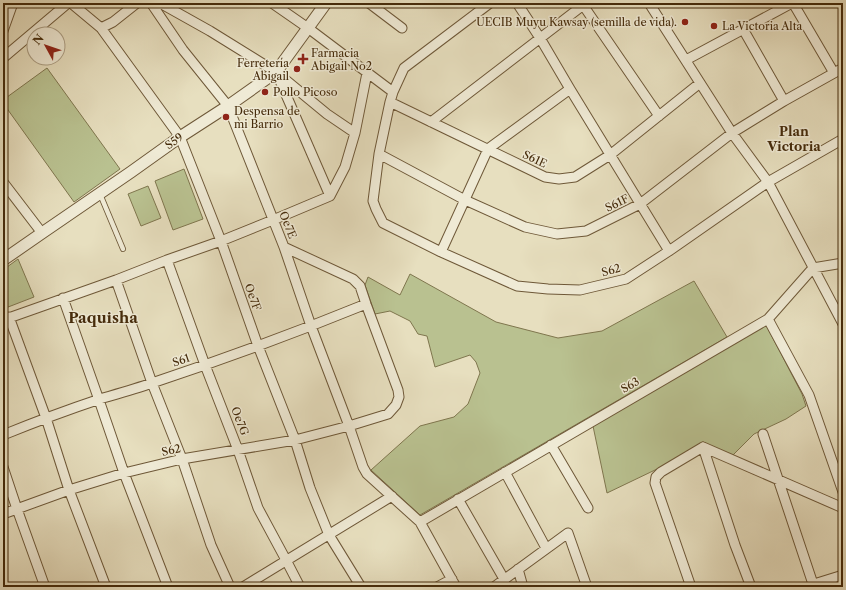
<svg xmlns="http://www.w3.org/2000/svg" width="846" height="590" font-family="'Libre Caslon Text',serif">
  <style>
    .green { fill: #b9c190; stroke: #7f764e }
    .lines { fill: none; stroke-linecap: round; stroke-linejoin: round }
    .service-casing { stroke: #6e5838; stroke-width: 6 }
    .minor-casing { stroke: #6e5838; stroke-width: 11 }
    .tertiary-casing { stroke: #6e5838; stroke-width: 13 }
    .service { stroke: #efead5; stroke-width: 4.5 }
    .minor { stroke: #efead5; stroke-width: 9 }
    .tertiary { stroke: #efead5; stroke-width: 11 }
    .poi-dot { fill: #8f2418; stroke: #efead5; stroke-width: 1.5 }
    .labels { text-anchor: middle; stroke-width: 3; stroke-linejoin: round; paint-order: stroke }
    .poi-label { font-size: 11px; fill: #452b0b; stroke: #efead5; text-anchor: start }
    .street-label { font-size: 11px; fill: #452b0b; stroke: #efead5 }
    .quarter-label { font-size: 13px; font-weight: bold; fill: #452b0b; stroke: #efead5 }
    .district-label { font-size: 15px; font-weight: bold; fill: #452b0b; stroke: #efead5 }
  </style>
  <rect width="100%" height="100%" fill="#e7dfbf"/>
  <filter id="stains"><feTurbulence type="fractalNoise" baseFrequency=".005" numOctaves="4"/><feColorMatrix values="0 0 0 0 .2 0 0 0 0 .09 0 0 0 0 .02 0 0 0 .5 -.17"/></filter>
  <radialGradient id="worn" r=".72"><stop offset=".6" stop-color="#630" stop-opacity="0"/><stop offset="1" stop-color="#630" stop-opacity=".3"/></radialGradient>
  <path class="green" d="M47 68 120 169 74 202 3 103V100Z
    M184 169 203 219 173 230 155 181Z
    M148 186 161 218 141 226 128 194Z
    M18 259 34 297 3 309V270Z
    M410 274 496 322 558 338 602 331 694 281 727 337 420 515 371 470 420 426 454 417 468 404 480 373 476 362 470 355 435 367 427 336 418 334 410 321 390 311 375 314 365 285 368 277 400 295Z
    M766 325 802 394 806 406 786 419 754 434 729 459 703 447 607 493 593 426Z"/>
  <g class="lines">
    <defs>
      <path id="service" d="M100 194 123 249"/>
      <path id="minor" d="M71 3 101 28 180 137 221 241 258 346 295 440 310 488 329 535 361 587
        M151 3 183 50 228 106 284 247 311 326 349 426 363 467 367 474 420 522 456 587
        M160 3 210 31 276 72 327 114 355 133
        M272 3 308 28 393 92
        M369 3 402 28
        M490 3 404 68 393 92 390 102 379 154 373 201 376 209 383 223 441 252 517 286 548 289 580 290 626 279 669 251 768 182 843 139
        M517 3 540 38 570 89 669 251
        M649 3 732 133 768 182 843 324
        M793 3 834 73
        M583 5 659 116
        M101 28 113 22 137 3
        M743 29 784 101
        M3 31 13 3
        M3 58 68 3
        M686 60 792 3
        M277 74 330 196
        M390 102 545 177 559 179 575 177 610 155 700 83
        M431 122 586 3
        M379 154 465 200 525 227 557 234 586 231 640 204 732 133 784 101 843 68
        M3 182 42 233
        M330 196 345 167 355 133 367 73
        M441 252 488 149 570 89
        M167 260 205 365 238 450 258 508 286 560 300 587
        M116 280 152 383 182 459 211 545 230 587
        M63 298 99 400 124 473 168 587
        M9 317 46 418 69 490 106 587
        M768 319 809 395 843 492
        M3 320 116 280 167 260 221 241 273 220 330 196
        M763 434 814 587
        M3 435C35 422 67 410 100 399 117 394 135 389 152 383 224 359 295 333 366 304
        M551 445 588 508
        M703 447 843 508
        M703 447 735 545 751 587
        M3 467 17 509 45 587
        M505 472 546 548
        M458 499 504 579
        M3 514 69 490 124 473 182 459 295 440 349 426 388 414 396 405 399 397 398 390 366 304 360 286 353 279 284 247
        M420 522 768 319 813 268 843 263
        M518 569 523 587
        M814 584 843 575
        M243 587 392 496
        M437 587 452 579
        M494 587 568 533 587 587
        M691 587 655 483 656 477 661 472 703 447"/>
      <path id="tertiary" d="M3 260 42 233 131 172 180 137 228 106 276 72 326 3"/>
    </defs>
    <use href="#service" class="service-casing"/>
    <use href="#minor" class="minor-casing"/>
    <use href="#tertiary" class="tertiary-casing"/>
    <use href="#service" class="service"/>
    <use href="#minor" class="minor"/>
    <use href="#tertiary" class="tertiary"/>
  </g>
  <g class="poi-dot">
    <circle cx="685" cy="22" r="4"/>
    <circle cx="714" cy="26" r="4"/>
    <path d="M301 53h4v4h4v4h-4v4h-4v-4h-4v-4h4z"/>
    <circle cx="297" cy="69" r="4"/>
    <circle cx="265" cy="92" r="4"/>
    <circle cx="226" cy="117" r="4"/>
  </g>
  <g class="labels">
    <g class="poi-label">
      <text x="677" y="26" text-anchor="end">UECIB Muyu Kawsay (semilla de vida).</text>
      <text x="722" y="30">La Victoria Alta</text>
      <text x="311" y="57">Farmacia<tspan x="311" dy="13">Abigail No2</tspan></text>
      <text x="289" y="67" text-anchor="end">Ferretería<tspan x="289" dy="13">Abigail</tspan></text>
      <text x="273" y="96">Pollo Picoso</text>
      <text x="234" y="115">Despensa de<tspan x="234" dy="13">mi Barrio</tspan></text>
    </g>
    <g class="street-label">
      <text transform="translate(174 141) rotate(-35)" y="4">S59</text>
      <text transform="translate(535 159) rotate(25)" y="4">S61E</text>
      <text transform="translate(617 203) rotate(-26)" y="4">S61F</text>
      <text transform="translate(288 225) rotate(68)" y="4">Oe7E</text>
      <text transform="translate(611 270) rotate(-16)" y="4">S62</text>
      <text transform="translate(253 297) rotate(70)" y="4">Oe7F</text>
      <text transform="translate(181 360) rotate(-19)" y="4">S61</text>
      <text transform="translate(630 385) rotate(-30)" y="4">S63</text>
      <text transform="translate(240 421) rotate(69)" y="4">Oe7G</text>
      <text transform="translate(171 450) rotate(-13)" y="4">S62</text>
    </g>
    <g class="quarter-label">
      <text x="794" y="136">Plan<tspan x="794" dy="15">Victoria</tspan></text>
    </g>
    <g class="district-label">
      <text x="103" y="323">Paquisha</text>
    </g>
  </g>
  <rect width="846" height="590" fill="none" stroke="#e7dfbf" stroke-width="16"/>
  <rect x="4" y="4" width="838" height="582" fill="none" stroke="#452b0b" stroke-width="2"/>
  <rect x="8" y="8" width="830" height="574" fill="none" stroke="#452b0b"/>
  <g transform="translate(46 46) rotate(310)"><circle r="19" fill="#efead5" stroke="#ab9e84"/>
  <path d="M0-3L7 15L0 10L-7 15Z" fill="#8f2418"/>
  <text y="-6" font-size="11" font-weight="bold" text-anchor="middle" fill="#452b0b">N</text>
  </g>
  <rect width="100%" height="100%" filter="url(#stains)"/>
  <rect width="100%" height="100%" fill="url(#worn)"/>
</svg>
